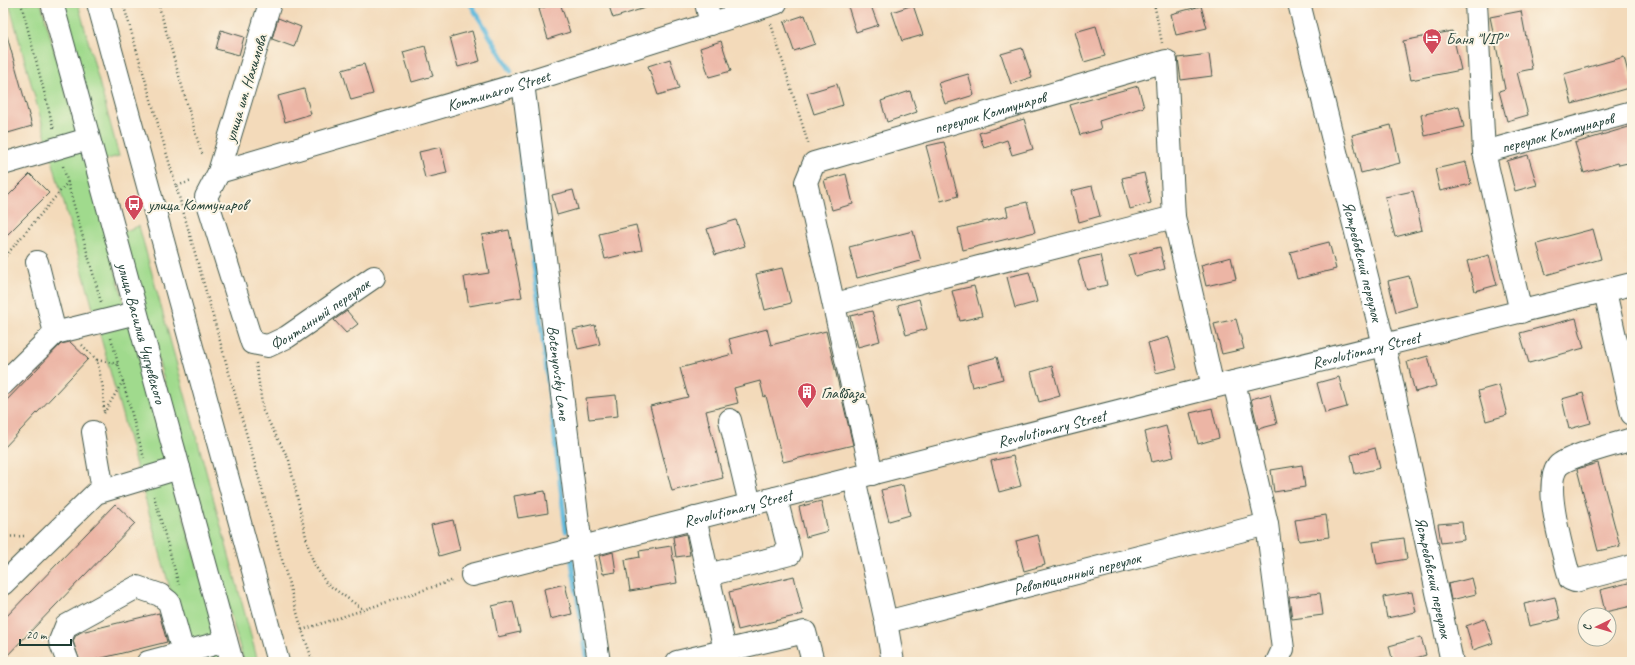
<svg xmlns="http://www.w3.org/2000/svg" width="1635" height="665" font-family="Caveat,sans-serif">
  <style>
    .green { fill: #a0da8d; stroke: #608c60 }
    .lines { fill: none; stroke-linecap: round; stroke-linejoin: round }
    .stream { stroke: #60badd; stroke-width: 5 }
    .building { fill: #ecb5a5 }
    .minor-casing { stroke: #3f5548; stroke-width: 24 }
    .major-casing { stroke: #3f5548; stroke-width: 24 }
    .path { stroke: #3f5548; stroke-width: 2.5; stroke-dasharray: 1 3; stroke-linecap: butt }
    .minor { stroke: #fff; stroke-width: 22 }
    .major { stroke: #fff; stroke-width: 22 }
    .labels { text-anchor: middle; stroke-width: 4; stroke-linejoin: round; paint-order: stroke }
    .poi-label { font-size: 16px; fill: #1f3d34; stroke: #fcf5e5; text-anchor: start }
    .street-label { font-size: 16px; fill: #1f3d34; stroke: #fcf5e5 }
  </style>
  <rect width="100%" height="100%" fill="#fcf5e5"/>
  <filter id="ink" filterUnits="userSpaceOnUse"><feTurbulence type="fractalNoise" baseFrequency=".025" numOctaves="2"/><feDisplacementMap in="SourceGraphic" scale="8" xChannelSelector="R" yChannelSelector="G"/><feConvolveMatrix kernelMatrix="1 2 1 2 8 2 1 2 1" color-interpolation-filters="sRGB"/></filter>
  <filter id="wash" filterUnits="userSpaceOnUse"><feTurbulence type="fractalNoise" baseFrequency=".012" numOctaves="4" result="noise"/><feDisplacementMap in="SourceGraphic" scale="16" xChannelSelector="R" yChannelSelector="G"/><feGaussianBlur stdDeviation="0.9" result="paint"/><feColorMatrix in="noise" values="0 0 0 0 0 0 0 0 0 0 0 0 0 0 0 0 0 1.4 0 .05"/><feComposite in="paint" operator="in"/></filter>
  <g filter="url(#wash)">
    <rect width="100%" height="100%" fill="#f3daba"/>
    <path class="green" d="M9 3H41L224 662H190Z
      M57 3H78L119 156 100 161Z
      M139 226 254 647 258 662H244L122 232Z"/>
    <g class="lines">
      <path class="stream" d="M470 3 511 71
        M517 122 566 531
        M571 556 588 662"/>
    </g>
    <g id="blocks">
      <path class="building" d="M557 3H560L570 32 548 39 539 9Z
        M608 3H651V6L613 18Z
        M847 3H870L878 25 856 32Z
        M913 5 923 35 902 41 892 12Z
        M1201 6 1207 28 1176 35 1171 14Z
        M1521 11 1532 69 1517 72 1528 115 1507 121 1499 91 1505 89 1490 17Z
        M805 15 815 44 794 51 784 22Z
        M278 18 301 27 294 47 272 39Z
        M1096 26 1105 56 1084 62 1075 32Z
        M221 30 244 37 239 55 216 49Z
        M472 31 480 61 458 67 450 37Z
        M1452 31 1461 70 1411 80 1403 41Z
        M7 36 32 126 8 133 3 115V37Z
        M721 41 731 71 709 77 700 48Z
        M425 46 433 76 412 82 403 52Z
        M1022 48 1032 77 1011 84 1001 54Z
        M1209 54 1212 76 1181 80 1178 58Z
        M1624 57 1632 87 1572 104 1564 74Z
        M670 59 679 89 658 95 648 66Z
        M364 64 373 94 351 100 342 70Z
        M968 74 974 95 945 104 938 83Z
        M837 84 843 105 814 114 807 93Z
        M1138 86 1144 107 1099 121 1101 129 1080 135 1070 105Z
        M304 89 311 114 285 122 278 96Z
        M910 91 917 112 887 122 881 101Z
        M1459 106 1464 127 1425 136 1421 115Z
        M1024 119 1033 149 1012 155 1007 140 984 148 979 133Z
        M1391 125 1400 163 1361 173 1352 135Z
        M1632 126V162L1619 165 1618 163 1584 173 1575 143Z
        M944 142 958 196 941 201 926 146Z
        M441 147 447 173 425 178 419 152Z
        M1528 155 1537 185 1515 191 1507 161Z
        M1466 162 1471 184 1440 191 1435 169Z
        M1144 173 1151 203 1130 209 1122 178Z
        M30 174 49 193 3 239V201Z
        M846 174 853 204 832 210 824 180Z
        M1092 186 1100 216 1079 222 1071 191Z
        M573 190 578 209 557 215 552 195Z
        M1413 191 1422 230 1395 237 1385 197Z
        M1027 202 1035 232 963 250 958 228 1008 216 1006 207Z
        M736 220 745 246 715 255 707 229Z
        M636 225 642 250 605 259 599 234Z
        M1593 229 1601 259 1546 275 1537 244Z
        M509 230 522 297 469 306 464 277 489 273 482 235Z
        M913 231 921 261 857 278 849 247Z
        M1329 242 1336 269 1297 279 1290 252Z
        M1160 247 1165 269 1135 276 1129 255Z
        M1100 255 1107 285 1086 290 1078 260Z
        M1489 255 1497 285 1475 291 1467 261Z
        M1231 257 1236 279 1206 286 1201 265Z
        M782 268 791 303 765 310 756 274Z
        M1029 272 1037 302 1015 308 1007 277Z
        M1409 276 1417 306 1396 312 1388 281Z
        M974 286 982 316 960 321 952 291Z
        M919 299 927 329 906 335 898 305Z
        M347 311 358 324 346 333 334 320Z
        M872 311 880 341 858 347 850 316Z
        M1576 318 1584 348 1529 363 1520 333Z
        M1236 319 1244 349 1222 354 1214 324Z
        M595 325 600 344 578 349 573 330Z
        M767 329 771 345 826 331 853 445 783 462 766 396 764 397 760 381 734 388 738 403 706 411 723 478 672 491 650 406 688 397 680 368 733 354 729 339Z
        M1169 337 1177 368 1156 373 1148 343Z
        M70 342 88 359 3 449V404L61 344Z
        M1428 356 1436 386 1415 392 1407 362Z
        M997 357 1003 379 972 387 967 365Z
        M1052 366 1060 396 1039 402 1031 372Z
        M1339 377 1347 407 1325 413 1317 383Z
        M1499 385 1507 415 1486 421 1478 391Z
        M1583 393 1591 423 1569 429 1562 399Z
        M1270 394 1277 424 1258 429 1251 399Z
        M616 395 618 416 589 419 586 398Z
        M1212 408 1219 438 1198 444 1190 413Z
        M1166 426 1174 457 1152 462 1145 432Z
        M1375 448 1380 468 1355 474 1351 455Z
        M1013 456 1021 486 999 492 991 461Z
        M1598 463 1620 546 1598 551 1577 469Z
        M1302 465 1305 487 1274 492 1271 470Z
        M903 485 910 515 889 521 881 490Z
        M545 491 548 513 518 518 514 496Z
        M821 501 828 531 806 537 799 507Z
        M115 504 135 523 3 660V620Z
        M1326 515 1329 537 1299 541 1295 520Z
        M453 520 460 550 439 556 431 525Z
        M1462 522 1464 540 1441 543 1438 524Z
        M686 534 690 555 676 557 673 537Z
        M1038 535 1045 565 1024 571 1016 541Z
        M1404 538 1407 559 1377 564 1373 542Z
        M671 546 677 583 630 591 625 560 640 557 639 551Z
        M613 552 616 572 603 574 599 556Z
        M794 576 803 614 738 630 729 592Z
        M1472 578 1476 594 1451 600 1448 584Z
        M1632 582V606L1605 612 1600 590Z
        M565 584 572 614 550 619 544 589Z
        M1412 592 1416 612 1387 618 1383 597Z
        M1320 593 1323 615 1292 619 1289 597Z
        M1555 597 1560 619 1529 626 1524 604Z
        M513 601 520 632 498 637 492 606Z
        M159 613 167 642 86 662H80L73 641 76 635 81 632Z
        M1485 619 1493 643 1473 650 1466 626Z
        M1421 637 1426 655 1403 662H1393L1389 646Z"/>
    </g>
  </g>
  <g filter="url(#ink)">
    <use href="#blocks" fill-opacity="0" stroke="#3f5548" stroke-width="1"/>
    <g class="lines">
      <defs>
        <g id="minor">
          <path id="s1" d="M52 3 232 662"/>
          <path id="s2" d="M270 3 219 172 206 197 252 343 268 346 287 337 374 277"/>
          <path d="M706 3 711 24"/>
          <path id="s3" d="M1299 3 1384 345 1452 662"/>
          <path d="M1476 3 1484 152 1521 312"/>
          <path id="s4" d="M523 83 581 546 599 662"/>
          <path id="s5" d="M1484 152 1632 112"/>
          <path d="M3 164 88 139"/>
          <path id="s6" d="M219 172 523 83 776 3"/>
          <path d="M37 262 55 333"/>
          <path d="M1605 291 1632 414"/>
          <path d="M835 304 1174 217"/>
          <path d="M1234 382 1267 524 1283 649 1277 662"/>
          <path d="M3 384 55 333 136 313"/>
          <path d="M730 420 750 504"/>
          <path d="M93 432 103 490"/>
          <path d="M1632 439C1617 444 1567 456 1558 466 1542 485 1564 556 1570 579L1575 581 1632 566"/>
          <path id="s7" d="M872 474 806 182 814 163 1166 61 1174 217 1213 387"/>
          <path d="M854 478 886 622 893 662"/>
          <path d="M695 518 725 650"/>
          <path id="s8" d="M472 575 1213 387 1632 284"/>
          <path d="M708 575 790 554 776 498"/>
          <path d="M3 584 96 493 179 468"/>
          <path id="s9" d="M886 622 1267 524"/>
          <path d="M68 662 60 641 66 626 137 587 160 595 169 602 183 652"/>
          <path d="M148 662 226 641"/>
          <path d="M677 662 805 632 813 662"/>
        </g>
        <path id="major" d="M98 3 278 662"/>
      </defs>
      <use href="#minor" class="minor-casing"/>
      <use href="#major" class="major-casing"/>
      <path class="path" d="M21 3 54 130
        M123 3 176 186 192 181
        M158 3 201 152 204 155
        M1154 3 1162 43
        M771 24 809 146
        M63 166 101 302
        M176 186 302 630 313 662
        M3 259 68 182
        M111 338 144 458
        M82 345 97 360 103 388 104 414
        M97 360 118 364
        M256 363 263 411 289 460 308 546 314 564 326 583 364 610
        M104 413 123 381
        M154 496 179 585
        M3 537 24 536
        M302 630 454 580"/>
      <use href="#minor" class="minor"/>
      <use href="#major" class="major"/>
    </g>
  </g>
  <defs>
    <symbol id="hotel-pin" viewBox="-11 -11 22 30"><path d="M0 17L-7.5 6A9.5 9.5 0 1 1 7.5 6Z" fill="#d1495b" stroke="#fcf5e5"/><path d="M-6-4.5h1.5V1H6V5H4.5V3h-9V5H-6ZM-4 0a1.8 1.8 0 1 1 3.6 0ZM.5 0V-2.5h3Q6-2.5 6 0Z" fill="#fff"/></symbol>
    <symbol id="bus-pin" viewBox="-11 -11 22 30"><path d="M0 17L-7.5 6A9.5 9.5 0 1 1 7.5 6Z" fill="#d1495b" stroke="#fcf5e5"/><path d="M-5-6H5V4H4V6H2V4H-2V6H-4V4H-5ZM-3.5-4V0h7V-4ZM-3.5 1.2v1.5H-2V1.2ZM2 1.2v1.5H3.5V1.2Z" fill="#fff"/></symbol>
    <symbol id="building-pin" viewBox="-11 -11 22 30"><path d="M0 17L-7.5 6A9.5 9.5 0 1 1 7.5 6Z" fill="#d1495b" stroke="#fcf5e5"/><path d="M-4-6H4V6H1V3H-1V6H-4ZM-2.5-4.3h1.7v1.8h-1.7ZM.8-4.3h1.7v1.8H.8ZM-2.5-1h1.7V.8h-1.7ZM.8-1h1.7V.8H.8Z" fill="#fff"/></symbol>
  </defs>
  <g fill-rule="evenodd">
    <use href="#hotel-pin" x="1421" y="27" width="22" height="30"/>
    <use href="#bus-pin" x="123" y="193" width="22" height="30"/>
    <use href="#building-pin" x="796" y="381" width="22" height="30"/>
  </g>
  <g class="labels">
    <g class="poi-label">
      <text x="1446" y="44">Баня "VIP"</text>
      <text x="148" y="210">улица Коммунаров</text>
      <text x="821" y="398">Главбаза</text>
    </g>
    <g class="street-label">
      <text transform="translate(245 88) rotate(-73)" y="6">улица им. Нахимова</text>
      <text dy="6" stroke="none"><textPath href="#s6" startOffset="291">Kommunarov Street</textPath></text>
      <text dy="6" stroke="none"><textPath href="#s7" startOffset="503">переулок Коммунаров</textPath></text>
      <text dy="6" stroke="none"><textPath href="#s5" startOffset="76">переулок Коммунаров</textPath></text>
      <text dy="6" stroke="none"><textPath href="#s3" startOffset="266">Ястребовский переулок</textPath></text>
      <text dy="6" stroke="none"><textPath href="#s2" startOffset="435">Фонтанный переулок</textPath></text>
      <text dy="6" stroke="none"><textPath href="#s1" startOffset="342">улица Василия Чугуевского</textPath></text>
      <text dy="6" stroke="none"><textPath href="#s8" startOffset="922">Revolutionary Street</textPath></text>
      <text dy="6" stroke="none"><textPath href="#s4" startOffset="292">Botenyovsky Lane</textPath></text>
      <text dy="6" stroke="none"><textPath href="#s8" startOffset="598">Revolutionary Street</textPath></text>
      <text dy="6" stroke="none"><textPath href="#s8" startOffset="274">Revolutionary Street</textPath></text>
      <text dy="6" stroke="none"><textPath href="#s9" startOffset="197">Революционный переулок</textPath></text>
      <text dy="6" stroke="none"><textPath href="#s3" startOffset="590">Ястребовский переулок</textPath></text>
    </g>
  </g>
  <rect width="1635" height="665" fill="none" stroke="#fcf5e5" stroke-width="16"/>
  <g transform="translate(1597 627) rotate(265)"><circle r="19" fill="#fcf5e5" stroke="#a4ab9e"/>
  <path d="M0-3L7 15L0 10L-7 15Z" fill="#d1495b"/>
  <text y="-6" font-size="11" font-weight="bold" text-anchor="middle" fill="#1f3d34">С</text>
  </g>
  <path d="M20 639v6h51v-6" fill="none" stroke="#1f3d34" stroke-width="2"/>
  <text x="26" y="639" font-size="12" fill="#1f3d34" stroke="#fcf5e5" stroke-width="3" paint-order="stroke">20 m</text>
</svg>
